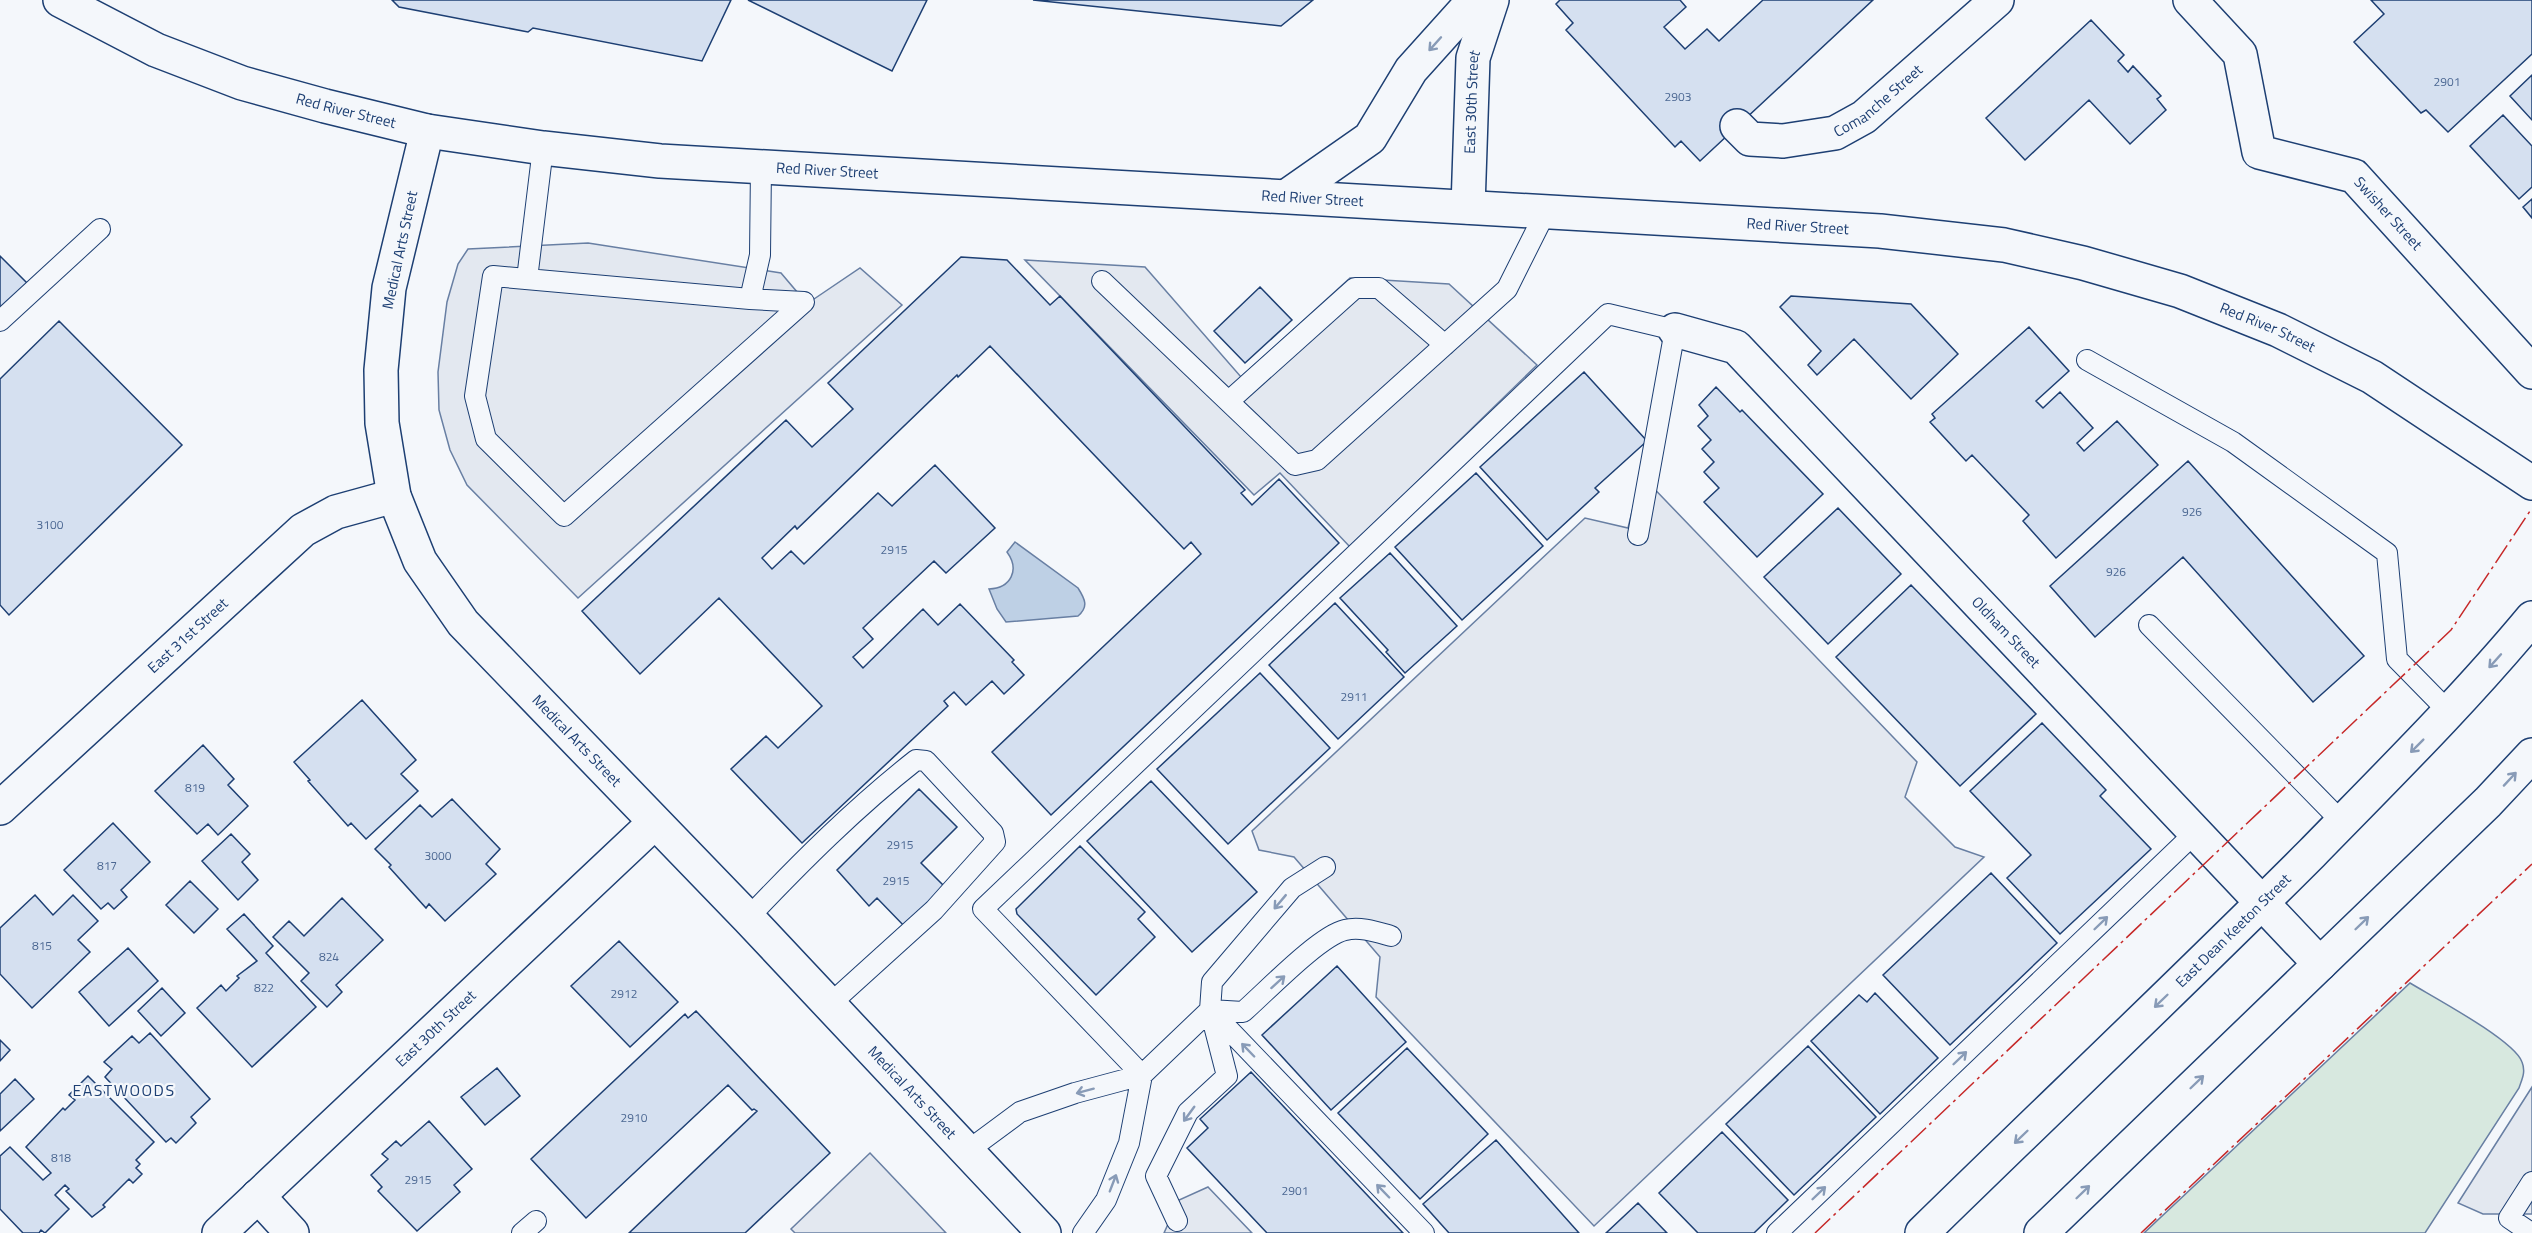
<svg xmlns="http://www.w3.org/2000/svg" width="2532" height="1233" font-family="'Titillium Web',sans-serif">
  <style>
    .green { fill: #d7e8df; stroke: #687fa3; stroke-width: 1.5 }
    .parking { fill: #e3e8f0; stroke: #687fa3; stroke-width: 1.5 }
    .water { fill: #bed0e5; stroke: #687fa3; stroke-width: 1.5 }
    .building { fill: #d5e0f0; stroke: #1d3f73; stroke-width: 1.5 }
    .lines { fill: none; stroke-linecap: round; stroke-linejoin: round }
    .lane-casing { stroke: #1d3f73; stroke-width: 22 }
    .street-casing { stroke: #1d3f73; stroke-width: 36 }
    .secondary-casing { stroke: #1d3f73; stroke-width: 36 }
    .lane { stroke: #f4f7fb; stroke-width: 20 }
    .street { stroke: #f4f7fb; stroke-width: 33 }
    .secondary { stroke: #f4f7fb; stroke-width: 33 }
    .power { stroke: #c62828; stroke-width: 1.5; stroke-dasharray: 21 4.5 3 4.5; stroke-linecap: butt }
    .oneway { stroke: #889bb7 }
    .labels { text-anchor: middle; stroke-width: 4.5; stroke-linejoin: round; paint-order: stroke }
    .number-label { font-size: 12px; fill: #4b6792 }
    .street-label { font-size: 15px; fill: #1d3f73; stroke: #f4f7fb }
    .neighbourhood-label { font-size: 16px; letter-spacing: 1.5px; fill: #1d3f73; stroke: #f4f7fb }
  </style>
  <rect width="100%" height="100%" fill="#f4f7fb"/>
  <path class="green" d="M2410 983C2433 997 2514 1040 2522 1062 2526 1072 2522 1079 2519 1088L2425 1233H2144Z"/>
  <path class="parking" d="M588 243 781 273 798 293 814 299 860 268 902 305 578 598 467 485 450 450 439 410 438 372 447 302 458 264 468 249Z
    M1025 260 1145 267 1241 377 1350 278 1449 284 1537 365 1350 547 1280 473 1254 495Z
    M1641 475 1917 762 1905 797 1955 847 1984 857 1594 1226 1376 997 1380 957 1294 857 1259 850 1252 831 1585 518 1628 528Z
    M2532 1087V1214H2483L2458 1203Z
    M870 1153 946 1233H795L791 1229Z
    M1208 1187 1252 1233H1164L1179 1200Z"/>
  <path class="water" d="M1015 542 1078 588C1085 599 1089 607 1078 616L1006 622 997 609 989 589C1011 588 1020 570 1007 552Z"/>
  <path class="building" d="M392 0H731L702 61 533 28 528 32 399 7Z
    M748 0H927L892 71Z
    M1033 0H1313L1281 26Z
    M1560 0H1680L1686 7 1664 27 1685 49 1707 29 1719 41 1763 0H1873L1700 161 1681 141 1675 147 1566 30 1573 23 1556 4Z
    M2371 0H2532V54L2448 132 2426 110 2421 113 2354 42 2384 14Z
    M2091 20 2124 55 2118 61 2128 72 2133 66 2161 96 2157 99 2166 110 2130 144 2089 100 2025 160 1986 118Z
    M2532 75V120L2510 96Z
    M2503 115 2532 146V187L2519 199 2470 146Z
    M2532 199V218L2523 207Z
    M0 256 28 284 0 312Z
    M961 257 1007 260 1050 305 1060 296 1245 490 1241 493 1252 505 1279 479 1339 543 1051 815 992 752 1201 554 1191 542 1184 549 990 346 958 377 957 375 797 529 795 526 762 558 772 569 791 551 804 564 878 493 892 506 935 465 995 528 946 573 934 561 863 628 873 639 853 657 863 668 923 609 938 625 960 604 1014 660 1012 662 1024 675 1004 694 992 681 966 705 954 692 944 701 948 706 802 843 731 769 766 736 778 748 822 706 719 598 640 674 582 611 786 420 812 447 853 409 828 383Z
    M1260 287 1292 320 1245 363 1214 331Z
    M1791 296 1911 304 1958 354 1911 399 1854 339 1817 375 1808 365 1821 351 1780 307Z
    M59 321 182 445 9 615 0 605V379Z
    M2029 327 2069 371 2036 401 2043 408 2060 392 2093 428 2077 443 2084 451 2117 421 2158 465 2056 558 2023 521 2029 515 1972 455 1966 461 1930 422 1935 418 1932 414Z
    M1584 372 1647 441 1595 488 1599 492 1547 540 1480 467Z
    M1716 387 1740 412 1742 410 1823 494 1757 557 1704 502 1719 488 1704 472 1714 462 1702 449 1711 440 1698 426 1708 416 1699 405Z
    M2188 461 2364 656 2313 702 2183 557 2095 637 2050 586Z
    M1476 473 1543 546 1462 620 1395 547Z
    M1838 508 1901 574 1828 644 1764 577Z
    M1390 553 1457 626 1405 673 1386 652 1388 650 1340 598Z
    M1911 585 2036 714 1960 786 1836 657Z
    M1335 603 1404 677 1338 739 1269 665Z
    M1260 673 1330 748 1228 844 1157 769Z
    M362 700 416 760 401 774 418 791 366 839 351 823 348 826 308 781 310 780 294 762Z
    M2042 723 2106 790 2100 796 2151 849 2060 934 2007 878 2031 855 1970 791Z
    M203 745 234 779 228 785 248 806 218 835 208 824 197 834 155 791Z
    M1151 781 1257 892 1192 952 1087 841Z
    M919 789 957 827 921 863 947 889 907 929 877 898 869 906 837 870Z
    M452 799 500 849 486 864 496 874 445 921 429 904 426 908 389 867 391 865 375 849 420 805 432 817Z
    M113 823 150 862 121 890 127 897 114 909 108 903 101 909 64 870Z
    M231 834 250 854 242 862 258 880 238 900 202 861Z
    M1080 846 1145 912 1138 919 1155 937 1096 995 1017 914 1016 909Z
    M1991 873 2057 943 1950 1045 1883 975Z
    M190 881 218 909 194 933 166 905Z
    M35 895 53 915 73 895 98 921 78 940 90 952 32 1008 0 974V928Z
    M342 898 383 940 336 985 342 992 327 1007 301 981 309 973 273 937 289 921 304 936Z
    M244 914 273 946 266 953 316 1007 252 1067 197 1008 221 985 226 991 239 978 237 976 257 961 227 929Z
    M619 941 678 1002 630 1047 571 986Z
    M128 948 158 981 109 1026 79 992Z
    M1337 966 1406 1042 1331 1110 1262 1035Z
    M162 988 185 1013 161 1036 138 1011Z
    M1875 993 1938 1058 1880 1114 1811 1041 1859 995 1867 1002Z
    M696 1011 830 1153 745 1233H629L757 1111 754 1109 752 1110 728 1085 586 1218 531 1159 685 1014 688 1018Z
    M150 1033 210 1099 191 1117 196 1123 176 1143 171 1138 166 1142 105 1077 112 1069 104 1062 132 1036 139 1043Z
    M0 1040 10 1050 0 1061Z
    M1808 1046 1876 1117 1794 1195 1726 1124Z
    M1407 1048 1488 1134 1420 1199 1338 1113Z
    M497 1068 520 1096 485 1125 461 1097Z
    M1251 1072 1403 1233H1267L1187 1148 1208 1128 1200 1119Z
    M88 1076 154 1142 136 1160 140 1164 136 1168 142 1174 133 1183 129 1179 103 1205 105 1207 92 1217 66 1191 69 1189 65 1185 55 1195 69 1209 45 1233 41 1230 39 1233H23L0 1209V1156L10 1147 43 1180 51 1173 26 1147 63 1108 65 1110 75 1100 69 1095Z
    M15 1079 34 1099 0 1131V1094Z
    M429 1121 472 1169 454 1185 460 1192 417 1231 378 1191 382 1187 371 1175 388 1159 382 1154 396 1141 401 1146Z
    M1722 1132 1788 1200 1754 1233H1698L1659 1193Z
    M1496 1140 1579 1233H1449L1423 1204Z
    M1638 1203 1667 1233H1606Z"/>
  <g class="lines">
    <defs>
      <path id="lane" d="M493 276 750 299 804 302 564 516 486 439 475 396Z
        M527 279 543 148
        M1102 281 1295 465 1317 460 1507 289 1546 211
        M750 299 760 255 761 166
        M0 321 100 229
        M2087 360 2233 442 2387 553 2397 659 2449 712
        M1229 401 1355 288H1379L1445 345
        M2149 625 2342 822
        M748 918C801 862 855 808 916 760L926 761 993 833 995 842 934 910 829 1005
        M1212 1012 1424 1233
        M1142 1075 983 909 1608 314 1675 330 1638 535
        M966 1152 1020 1112 1075 1093 1142 1075 1210 1010 1243 1012C1266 992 1319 936 1345 930 1360 926 1377 932 1391 936
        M1177 1221 1156 1176 1188 1112 1227 1076 1210 1010 1212 982 1292 888 1325 867
        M522 1233 536 1221
        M1083 1233 1106 1200 1129 1143 1142 1075
        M1777 1233 2196 832
        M2531 1233 2509 1218 2532 1182"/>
      <g id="street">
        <path id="s1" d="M2190 0 2240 54 2259 152 2354 176 2532 372"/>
        <path id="s2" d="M1737 126 1750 139 1783 141 1835 133 1864 117 1997 0"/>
        <path id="s3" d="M427 131 389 288 381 370 382 423 394 496 420 561 463 623 748 918 1044 1233"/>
        <path id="s4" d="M1468 207 1473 58 1492 0"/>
        <path id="s5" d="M1675 330 1736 347 2320 964"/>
        <path id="s6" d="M0 808 303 530 336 512 394 496"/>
        <path d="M258 1196 292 1233"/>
        <path id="s7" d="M219 1233 654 823"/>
      </g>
      <g id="secondary">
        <path id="s8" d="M60 0 156 50 242 83 325 106 427 131 543 148 660 161 1880 231 2004 245 2083 263 2180 291 2278 330 2372 377 2532 483"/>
        <path d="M1287 196 1370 138 1411 70 1474 0"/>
        <path id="s9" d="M1922 1233C2052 1106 2184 981 2312 853 2387 776 2463 701 2532 618"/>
        <path d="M2041 1233 2488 802 2532 755"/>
      </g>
    </defs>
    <use href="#lane" class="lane-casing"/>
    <use href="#street" class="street-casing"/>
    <use href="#secondary" class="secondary-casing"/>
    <use href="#lane" class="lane"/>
    <use href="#street" class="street"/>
    <use href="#secondary" class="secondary"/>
    <path class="power" d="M1815 1233 2451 630 2532 508
      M2141 1233 2532 864"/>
  </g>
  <defs><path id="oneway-shaft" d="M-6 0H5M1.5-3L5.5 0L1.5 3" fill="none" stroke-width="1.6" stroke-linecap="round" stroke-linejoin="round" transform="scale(1.5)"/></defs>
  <g class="oneway">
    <use href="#oneway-shaft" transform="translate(1435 44) rotate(132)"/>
    <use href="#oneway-shaft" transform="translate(2495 661) rotate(132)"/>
    <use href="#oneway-shaft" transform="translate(2417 746) rotate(135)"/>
    <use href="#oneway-shaft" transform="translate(2510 779) rotate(-47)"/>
    <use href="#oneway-shaft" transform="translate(1280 902) rotate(130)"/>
    <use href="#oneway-shaft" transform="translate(2101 923) rotate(-44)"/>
    <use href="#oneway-shaft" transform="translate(2362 923) rotate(-44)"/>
    <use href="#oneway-shaft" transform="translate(1278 982) rotate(-42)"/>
    <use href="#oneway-shaft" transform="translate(2161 1001) rotate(136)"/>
    <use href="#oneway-shaft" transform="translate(1248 1050) rotate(-134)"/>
    <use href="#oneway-shaft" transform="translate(1960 1058) rotate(-44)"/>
    <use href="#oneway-shaft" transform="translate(2197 1082) rotate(-44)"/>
    <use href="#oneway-shaft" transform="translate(1085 1091) rotate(165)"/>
    <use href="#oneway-shaft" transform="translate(1189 1114) rotate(126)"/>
    <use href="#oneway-shaft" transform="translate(2021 1137) rotate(136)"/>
    <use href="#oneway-shaft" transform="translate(1113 1183) rotate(-69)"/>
    <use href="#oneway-shaft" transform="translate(1383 1191) rotate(-134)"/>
    <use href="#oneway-shaft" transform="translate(2083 1192) rotate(-44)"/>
    <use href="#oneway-shaft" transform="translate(1819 1193) rotate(-44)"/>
  </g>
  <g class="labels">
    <g class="number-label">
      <text x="2447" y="86">2901</text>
      <text x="1678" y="101">2903</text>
      <text x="2192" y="516">926</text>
      <text x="50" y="529">3100</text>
      <text x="894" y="554">2915</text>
      <text x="2116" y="576">926</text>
      <text x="1354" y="701">2911</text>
      <text x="195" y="792">819</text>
      <text x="900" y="849">2915</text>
      <text x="438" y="860">3000</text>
      <text x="107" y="870">817</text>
      <text x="896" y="885">2915</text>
      <text x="42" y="950">815</text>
      <text x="329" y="961">824</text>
      <text x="264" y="992">822</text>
      <text x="624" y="998">2912</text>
      <text x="634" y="1122">2910</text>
      <text x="61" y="1162">818</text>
      <text x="418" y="1184">2915</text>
      <text x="1295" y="1195">2901</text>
    </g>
    <g class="street-label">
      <text dy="5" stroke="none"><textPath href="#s2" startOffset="158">Comanche Street</textPath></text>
      <text dy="5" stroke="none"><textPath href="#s4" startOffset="105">East 30th Street</textPath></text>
      <text dy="5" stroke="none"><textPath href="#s8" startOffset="308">Red River Street</textPath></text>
      <text dy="5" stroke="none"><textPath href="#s8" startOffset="794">Red River Street</textPath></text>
      <text dy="5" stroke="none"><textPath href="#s8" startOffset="1280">Red River Street</textPath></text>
      <text dy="5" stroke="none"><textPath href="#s1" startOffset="322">Swisher Street</textPath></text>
      <text dy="5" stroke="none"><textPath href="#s8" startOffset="1766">Red River Street</textPath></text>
      <text transform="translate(400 250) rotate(-78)" y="5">Medical Arts Street</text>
      <text dy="5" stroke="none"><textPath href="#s8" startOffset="2250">Red River Street</textPath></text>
      <text dy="5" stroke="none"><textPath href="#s5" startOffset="456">Oldham Street</textPath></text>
      <text dy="5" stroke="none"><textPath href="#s6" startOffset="255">East 31st Street</textPath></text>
      <text dy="5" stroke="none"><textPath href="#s3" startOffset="680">Medical Arts Street</textPath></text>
      <text dy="5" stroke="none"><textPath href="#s9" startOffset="434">East Dean Keeton Street</textPath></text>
      <text dy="5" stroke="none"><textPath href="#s7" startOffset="298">East 30th Street</textPath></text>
      <text dy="5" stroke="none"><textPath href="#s3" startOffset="1166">Medical Arts Street</textPath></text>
    </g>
    <g class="neighbourhood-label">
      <text x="124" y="1096">EASTWOODS</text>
    </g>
  </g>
</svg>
